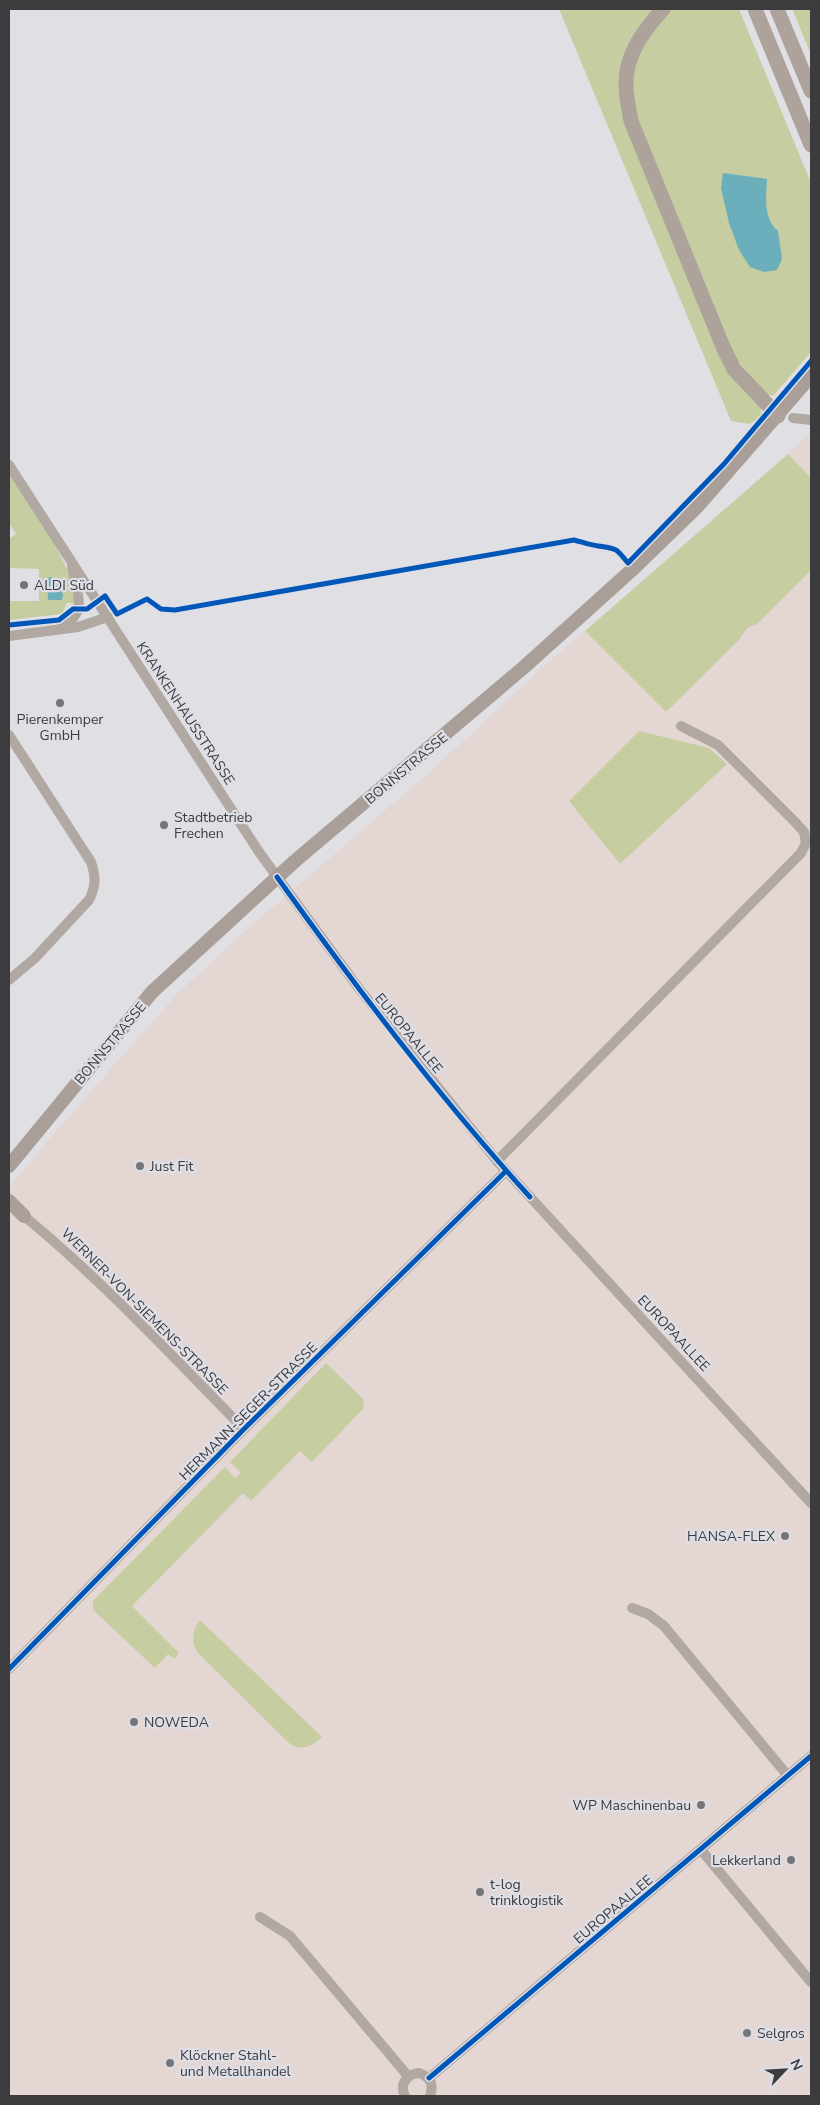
<svg xmlns="http://www.w3.org/2000/svg" width="820" height="2105" font-family="'Nunito Sans',sans-serif">
  <style>
    .industrial { fill: #e4d7d3 }
    .green { fill: #c6cda1 }
    .water { fill: #6bafbc }
    .lines { fill: none; stroke-linecap: round; stroke-linejoin: round }
    .minor { stroke: #b1a8a2; stroke-width: 10 }
    .major { stroke: #aa9f98; stroke-width: 14 }
    .highway { stroke: #ada39b; stroke-width: 15 }
    .cycleway-casing { stroke: #dedee6; stroke-width: 8 }
    .cycleway { stroke: #0057b8; stroke-width: 5 }
    .poi-dot { fill: #757579; stroke: #dedee6; stroke-width: 2 }
    .labels { text-anchor: middle; stroke-width: 4.5; stroke-linejoin: round; paint-order: stroke }
    .poi-label { font-size: 14px; fill: #3c3c3f; stroke: #dedee6; text-anchor: start }
    .street-label { font-size: 14px; fill: #3c3c3f; stroke: #dedee6 }
  </style>
  <rect width="100%" height="100%" fill="#e0e0e4"/>
  <path class="industrial" d="M811 433V2096H9V1188L41 1148 176 995 240 935 432 770 546 664 695 537Z"/>
  <path class="green" d="M559 9H656L641 26 627 125 761 409V416L750 424 731 421Z
    M670 9H739L811 183V352L773 396 765 394 736 358 632 105 634 63 659 21Z
    M792 9H811V55L794 13Z
    M788 454 811 478V570L757 624 747 628 739 640 666 712 585 631Z
    M9 474C30 506 76 567 76 604L67 603 62 614 9 620V601H39V569L9 568V539L16 534 9 523Z
    M639 731 709 748 727 764 620 864 569 801Z
    M326 1363 363 1399 364 1408 312 1462 300 1451 251 1501 243 1493 132 1606 179 1653 174 1659 168 1654 155 1668 93 1610V1601L225 1467 235 1478 241 1473 230 1462Z
    M200 1620 322 1737C312 1746 301 1752 289 1743L197 1652C191 1640 192 1631 200 1620Z"/>
  <path class="water" d="M723 173 767 179C766 198 763 218 778 231L782 259 777 270 764 272 750 267 739 250 729 223 721 188Z
    M51 577 63 594 62 600H48L47 578Z"/>
  <g class="lines">
    <path class="minor" d="M793 418 811 420
      M9 465 259 852 357 986 497 1161 811 1503
      M61 627C90 613 76 590 72 566
      M9 636 78 627 108 617
      M9 735 91 862C96 877 96 886 89 900L35 958 9 980
      M497 1161 801 853 806 843 804 832 797 824 718 745 681 726
      M24 1216C103 1281 172 1356 244 1429
      M632 1608 648 1614 664 1626 788 1776
      M9 1669 244 1429 506 1171
      M702 1851 811 1982
      M260 1917 290 1936 408 2076
      M429 2078 811 1756
      M405 2096C399 2084 407 2074 419 2073 431 2077 434 2085 430 2096"/>
    <path class="major" d="M9 1166 152 992 295 861 523 668 634 568 697 507 811 376
      M9 1201 24 1216"/>
    <path class="highway" d="M663 9C644 30 625 55 626 85 626 97 629 109 631 121L724 349 734 369 778 416
      M755 9 811 145
      M777 9 811 91"/>
    <defs>
      <path id="cycleway" d="M9 625 59 620 73 609H87L105 596 117 614 147 599 161 609 175 610 574 540C582 542 590 545 598 546 617 549 615 547 628 563L724 464 811 361
        M277 877C356 987 439 1097 530 1197
        M9 1669 244 1429 506 1171
        M429 2078 811 1756"/>
    </defs>
    <use href="#cycleway" class="cycleway-casing"/>
    <use href="#cycleway" class="cycleway"/>
  </g>
  <g class="poi-dot">
    <circle cx="24" cy="585" r="5"/>
    <circle cx="60" cy="703" r="5"/>
    <circle cx="164" cy="825" r="5"/>
    <circle cx="140" cy="1166" r="5"/>
    <circle cx="785" cy="1536" r="5"/>
    <circle cx="134" cy="1722" r="5"/>
    <circle cx="701" cy="1805" r="5"/>
    <circle cx="791" cy="1860" r="5"/>
    <circle cx="480" cy="1892" r="5"/>
    <circle cx="747" cy="2033" r="5"/>
    <circle cx="170" cy="2063" r="5"/>
  </g>
  <g class="labels">
    <g class="poi-label">
      <text x="34" y="590">ALDI Süd</text>
      <text x="60" y="724" text-anchor="middle">Pierenkemper<tspan x="60" dy="16">GmbH</tspan></text>
      <text x="174" y="822">Stadtbetrieb<tspan x="174" dy="16">Frechen</tspan></text>
      <text x="150" y="1171">Just Fit</text>
      <text x="775" y="1541" text-anchor="end">HANSA-FLEX</text>
      <text x="144" y="1727">NOWEDA</text>
      <text x="691" y="1810" text-anchor="end">WP Maschinenbau</text>
      <text x="781" y="1865" text-anchor="end">Lekkerland</text>
      <text x="490" y="1889">t-log<tspan x="490" dy="16">trinklogistik</tspan></text>
      <text x="757" y="2038">Selgros</text>
      <text x="180" y="2060">Klöckner Stahl-<tspan x="180" dy="16">und Metallhandel</tspan></text>
    </g>
    <g class="street-label">
      <text transform="translate(186 713) rotate(57)" y="5">KRANKENHAUSSTRASSE</text>
      <text transform="translate(406 768) rotate(-40)" y="5">BONNSTRASSE</text>
      <text transform="translate(409 1033) rotate(51)" y="5">EUROPAALLEE</text>
      <text transform="translate(110 1043) rotate(-50)" y="5">BONNSTRASSE</text>
      <text transform="translate(145 1311) rotate(45)" y="5">WERNER-VON-SIEMENS-STRASSE</text>
      <text transform="translate(674 1333) rotate(47)" y="5">EUROPAALLEE</text>
      <text transform="translate(248 1411) rotate(-45)" y="5">HERMANN-SEGER-STRASSE</text>
      <text transform="translate(613 1909) rotate(-40)" y="5">EUROPAALLEE</text>
    </g>
  </g>
  <rect width="820" height="2105" fill="none" stroke="#3c3c3f" stroke-width="20"/>
  <g transform="translate(785 2070) rotate(65)" stroke="#dedee6" stroke-width="4" paint-order="stroke">
  <path d="M0-4L9 19L0 12L-9 19Z" fill="#3c3c3f"/>
  <text y="-8" font-size="14" font-weight="bold" text-anchor="middle" fill="#3c3c3f">N</text>
  </g>
</svg>
